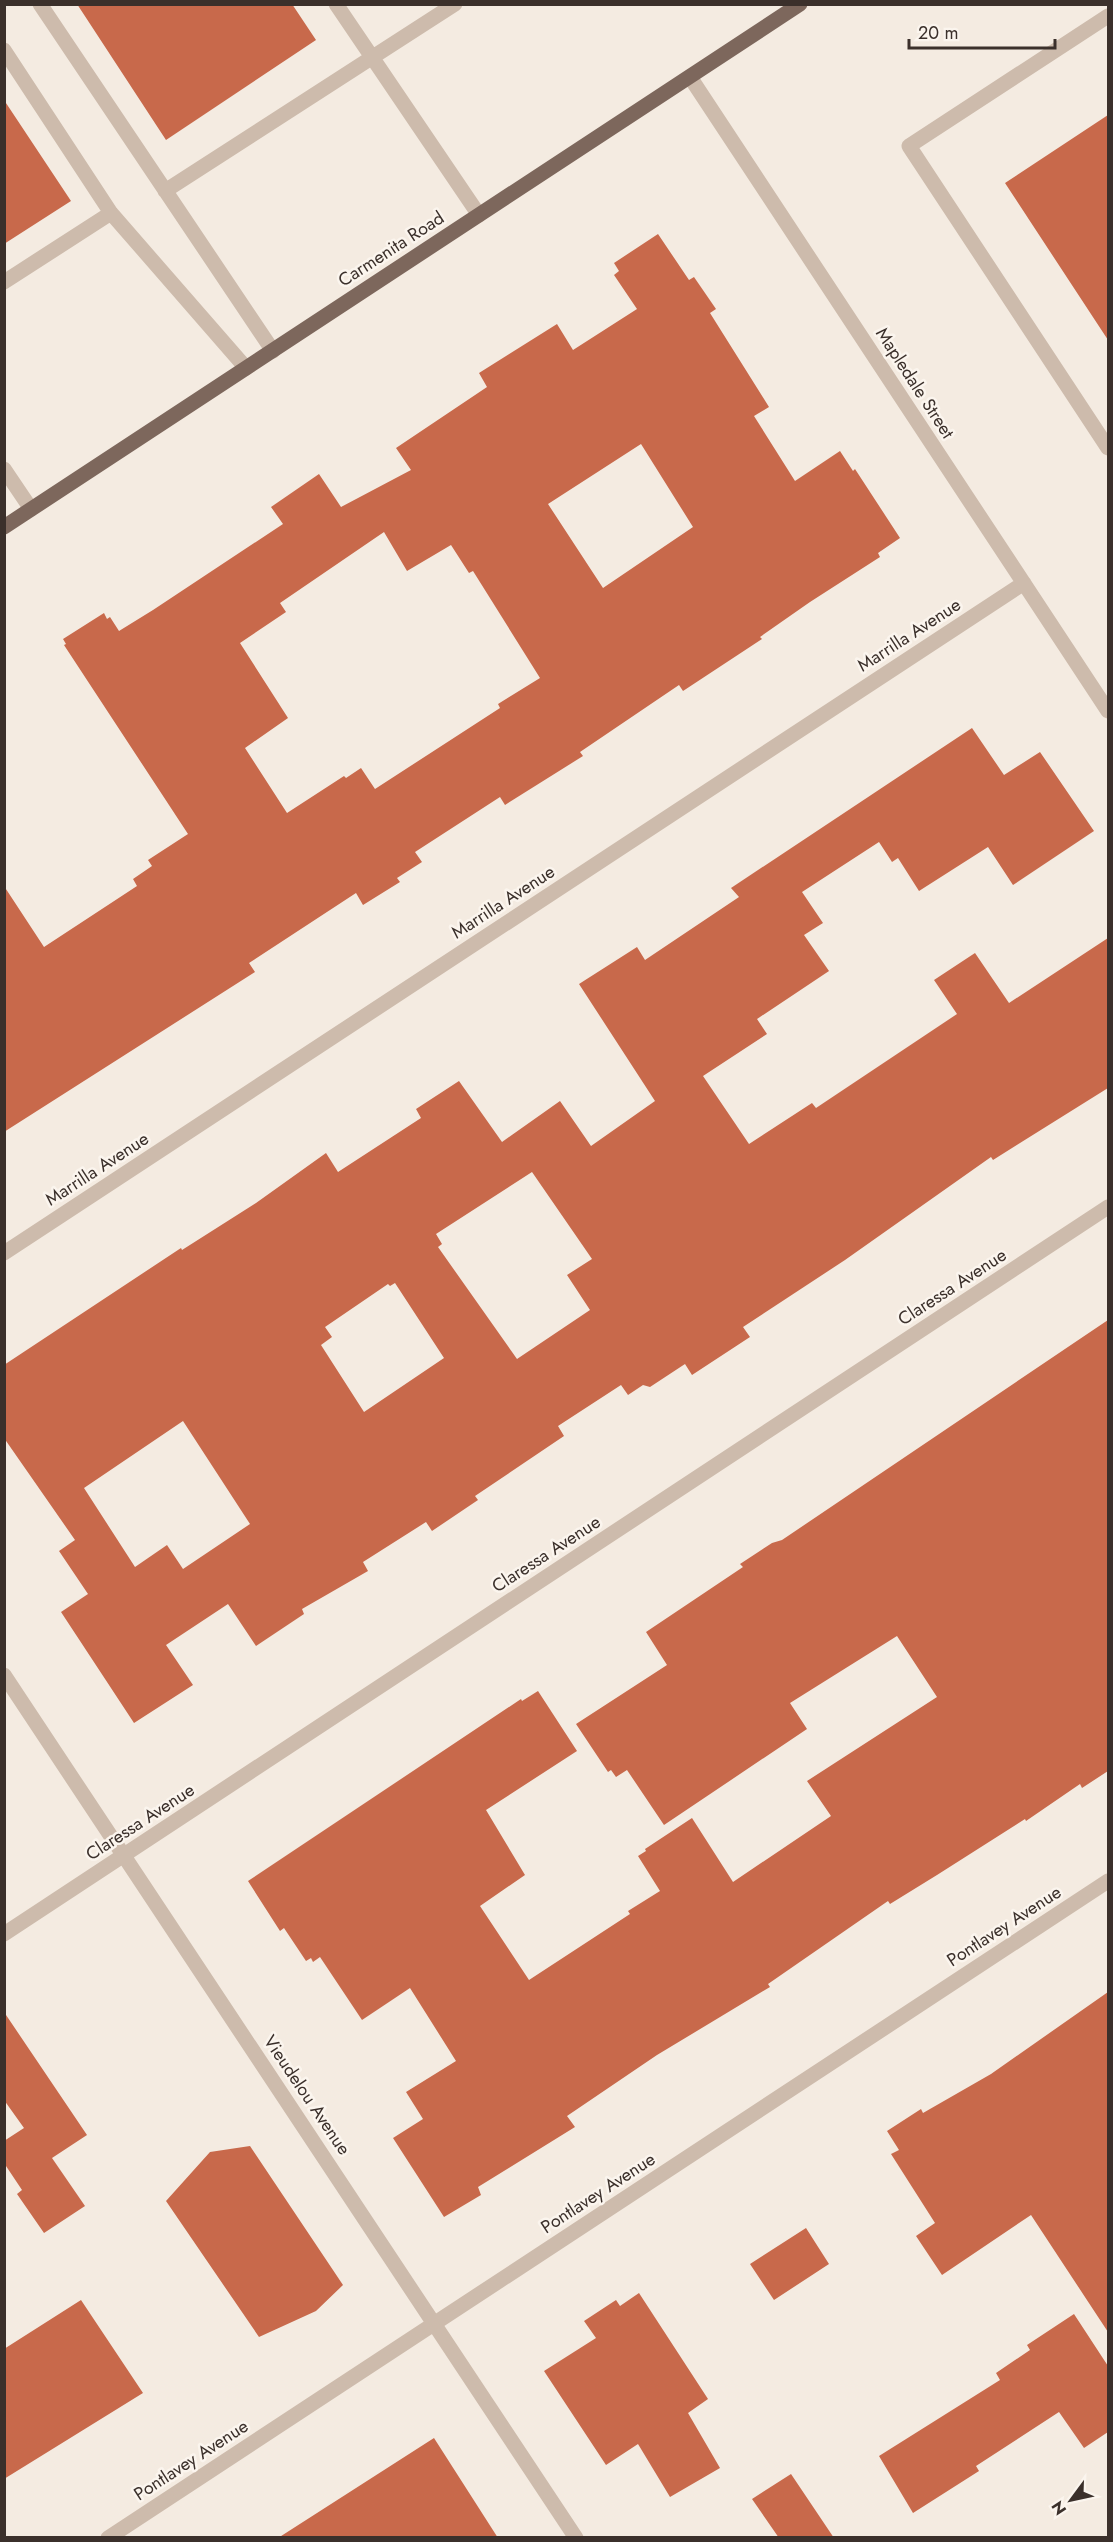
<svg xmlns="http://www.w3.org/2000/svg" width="1113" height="2542" font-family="Jost,sans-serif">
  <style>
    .building { fill: #c8694b; fill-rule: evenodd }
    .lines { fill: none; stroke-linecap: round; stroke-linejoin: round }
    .lane { stroke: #cdbbac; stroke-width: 15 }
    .street { stroke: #cdbbac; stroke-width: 15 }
    .primary { stroke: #7d675c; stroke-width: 15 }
    .labels { text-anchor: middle; stroke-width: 5; stroke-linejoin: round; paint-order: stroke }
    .street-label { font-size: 18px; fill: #3b302b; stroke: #fbf5ee }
  </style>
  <rect width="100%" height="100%" fill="#f4ebe1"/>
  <path class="building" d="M77 4H292L316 40 166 140Z
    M4 100 71 201 4 244Z
    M1108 115V340L1005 183Z
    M658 234 689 280 694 277 716 309 710 313 769 407 754 416 795 481 840 451 853 471 855 469 900 538 878 553 880 557 810 602 760 637 762 639 683 691 679 685 580 752 583 756 505 805 500 797 415 852 422 862 397 878 400 882 363 905 356 893 249 963 255 972 4 1132V886L44 947 137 886 133 879 152 866 148 860 188 834 64 645 66 644 63 639 104 613 107 619 110 617 119 631 153 610 283 524 271 507 319 474 341 507 411 470 396 448 487 387 479 373 557 324 573 350 637 309 614 275 619 271 614 263ZM641 444 693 527 603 588 548 504ZM384 532 407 571 451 545 469 573 473 571 540 678 498 704 500 708 375 789 361 768 346 778 344 776 287 813 245 748 288 718 240 643 286 612 280 603Z
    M972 728 1004 775 1040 752 1094 831 1013 885 988 847 919 891 898 858 892 862 879 842 802 892 823 923 804 935 829 971 757 1019 767 1034 703 1076 749 1144 812 1103 816 1108 957 1014 934 980 975 953 1009 1003 1108 938V1088L993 1160 991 1157 845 1260 743 1327 750 1337 692 1375 685 1364 650 1387 643 1385 628 1395 621 1385 558 1426 564 1436 475 1496 478 1500 432 1531 426 1522 363 1562 368 1571 302 1609 304 1614 256 1646 228 1604 166 1645 193 1685 134 1723 61 1612 88 1594 59 1551 75 1540 4 1438V1365L181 1248 182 1250 256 1203 326 1153 338 1172 421 1118 416 1109 459 1081 502 1142 560 1101 591 1146 655 1101 579 984 637 947 645 960 739 897 731 888ZM532 1172 592 1259 567 1275 590 1310 517 1359 438 1247 442 1244 436 1234ZM395 1283 444 1358 364 1412 321 1345 332 1337 325 1327 388 1284 390 1286ZM183 1421 250 1524 183 1569 167 1545 135 1567 84 1488Z
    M1108 1320V1771L1082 1788 1080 1784 1026 1821 1025 1819 937 1875 890 1904 888 1901 768 1984 770 1987 657 2055 567 2116 575 2127 478 2187 481 2195 444 2217 393 2138 423 2119 406 2092 456 2061 410 1988 362 2020 320 1957 313 1962 311 1958 306 1961 284 1928 280 1931 248 1881 521 1699 522 1701 538 1691 577 1751 486 1810 525 1875 480 1906 529 1980 630 1914 628 1911 660 1891 638 1856 646 1851 645 1849 692 1818 733 1882 831 1816 807 1781 937 1697 897 1636 790 1703 807 1729 664 1825 627 1770 616 1777 611 1770 608 1772 576 1724 667 1665 646 1632 743 1567 740 1564 772 1543 782 1540Z
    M1108 1992V2332L1031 2215 942 2275 916 2236 935 2223 891 2154 899 2150 887 2131 921 2109 923 2113 991 2074Z
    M4 2012 87 2135 52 2158 85 2206 44 2233 17 2194 22 2190 4 2163V2141L24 2128 4 2100Z
    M250 2146 343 2285 316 2311 259 2337 166 2201 210 2152Z
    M806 2228 829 2264 774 2300 750 2264Z
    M639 2293 708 2399 688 2413 720 2468 670 2497 638 2444 606 2465 544 2371 596 2338 584 2321 616 2300 620 2306Z
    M81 2300 143 2393 4 2479V2349Z
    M1074 2314 1108 2366V2432L1084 2448 1059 2412 976 2466 979 2471 913 2513 879 2456 1000 2380 996 2373 1030 2350 1027 2345Z
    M434 2438 498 2538H278Z
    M791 2474 834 2538H779L752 2499Z"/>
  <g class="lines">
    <path class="lane" d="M40 4 273 351
      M336 4 479 215
      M1108 16 909 146 1108 448
      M4 50 111 213 246 368
      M165 191 455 4
      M4 282 111 213
      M4 469 31 509"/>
    <path class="street" d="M690 77 1108 711
      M4 1253 1024 583
      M4 1675 576 2538
      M4 1934 1108 1207
      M108 2538 1108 1881"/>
    <path class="primary" d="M4 527 800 4"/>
  </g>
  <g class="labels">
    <g class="street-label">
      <text transform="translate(391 249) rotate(-33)" y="6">Carmenita Road</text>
      <text transform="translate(915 383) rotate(57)" y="6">Mapledale Street</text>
      <text transform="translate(909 635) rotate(-33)" y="6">Marrilla Avenue</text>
      <text transform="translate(503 902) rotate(-33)" y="6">Marrilla Avenue</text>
      <text transform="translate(97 1169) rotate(-33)" y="6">Marrilla Avenue</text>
      <text transform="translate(952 1287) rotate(-33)" y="6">Claressa Avenue</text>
      <text transform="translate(546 1554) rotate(-33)" y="6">Claressa Avenue</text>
      <text transform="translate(140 1822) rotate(-33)" y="6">Claressa Avenue</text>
      <text transform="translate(1004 1926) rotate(-33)" y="6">Pontlavey Avenue</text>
      <text transform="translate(307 2095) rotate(56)" y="6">Vieudelou Avenue</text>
      <text transform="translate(598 2193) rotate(-33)" y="6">Pontlavey Avenue</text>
      <text transform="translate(191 2460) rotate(-33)" y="6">Pontlavey Avenue</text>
    </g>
  </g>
  <rect width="1113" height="2542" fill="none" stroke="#3b302b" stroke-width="12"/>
  <g transform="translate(1071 2500) rotate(237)" stroke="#fbf5ee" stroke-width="4.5" paint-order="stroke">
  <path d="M0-4.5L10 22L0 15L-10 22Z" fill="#3b302b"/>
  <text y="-9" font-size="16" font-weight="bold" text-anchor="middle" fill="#3b302b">N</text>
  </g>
  <path d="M909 39v9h146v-9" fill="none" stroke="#3b302b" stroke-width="3"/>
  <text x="918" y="39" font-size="18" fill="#3b302b" stroke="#fbf5ee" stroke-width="4.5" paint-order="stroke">20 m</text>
</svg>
